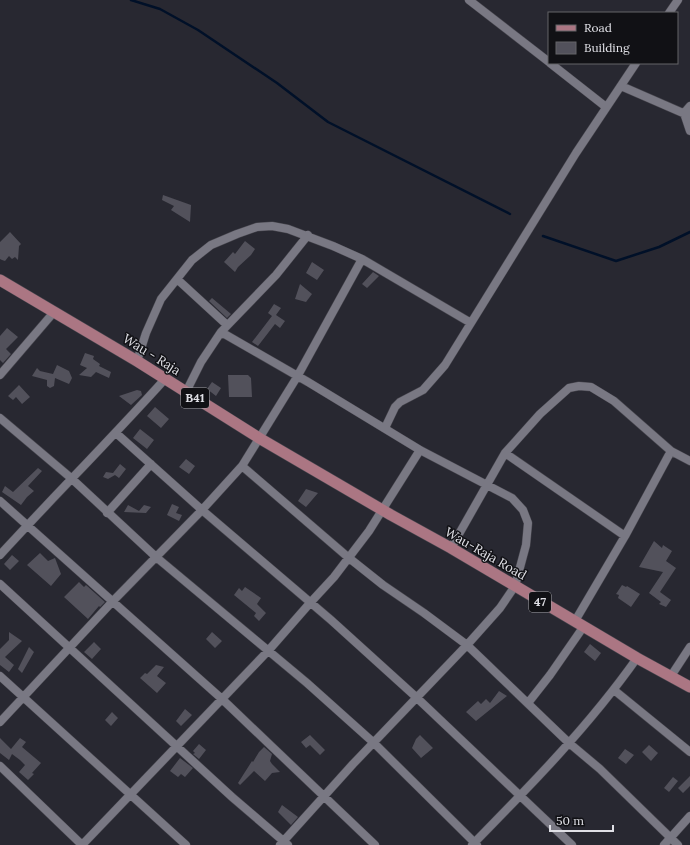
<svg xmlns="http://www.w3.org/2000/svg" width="690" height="845" font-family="Lora,serif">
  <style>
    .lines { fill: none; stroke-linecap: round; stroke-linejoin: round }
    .stream { stroke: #001028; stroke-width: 2.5 }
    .building { fill: #52515b }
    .minor-casing { stroke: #47464e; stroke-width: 9 }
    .major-casing { stroke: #47464e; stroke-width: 12 }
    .minor { stroke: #797883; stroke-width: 8 }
    .major { stroke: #ab7683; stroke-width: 11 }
    .labels { text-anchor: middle; stroke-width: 3; stroke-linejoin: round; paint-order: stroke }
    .shield { fill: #111115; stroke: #a2a2a7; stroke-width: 1 }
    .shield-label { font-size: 12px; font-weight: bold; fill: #e0e0e6 }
    .street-label { font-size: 13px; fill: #e0e0e6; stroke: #111115 }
  </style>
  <rect width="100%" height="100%" fill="#282831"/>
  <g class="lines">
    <path class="stream" d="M131 0 160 9 198 30 277 83 328 122 510 214
      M543 236 616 261 659 247 690 232"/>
  </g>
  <path class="building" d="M163 195 191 205 190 222 171 210 174 206 162 200Z
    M10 232 21 244 19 246 18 260 15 257 12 259 9 256 5 261 2 260 0 259V242Z
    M245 241 255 249 251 255 238 267 235 272 224 262 233 252 235 254Z
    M312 262 324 270 317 280 306 273Z
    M373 272 379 276 367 288 362 284Z
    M300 284 312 294 306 302 295 299Z
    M212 298 231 314 227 318 209 301Z
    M274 304 281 308 276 315 285 321 280 328 275 324 258 346 252 342 272 316 268 313Z
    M7 328 18 337 6 349 11 354 3 363 0 360V336Z
    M85 353 94 356 93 359 100 364 99 366 111 372 109 378 96 372 91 377 79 375 87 368 80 365Z
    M57 365 69 371 72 378 69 384 55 378 54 386 50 388 47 386V380L32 376 37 368 40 371 53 374Z
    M228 375H248L251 378 252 397H229Z
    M212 382 221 388 216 396 207 389Z
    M19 385 30 397 22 404 16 397 13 400 8 396Z
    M137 390 141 391 142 395 131 405 119 396Z
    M155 407 169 419 161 428 147 416Z
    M140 429 154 440 147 449 133 438Z
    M186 459 195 466 189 474 179 467Z
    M120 464 126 469 119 478 115 475 108 479 103 477 106 472 113 473Z
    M38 468 42 471 28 486 34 491 27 497 21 505 2 492 5 486 13 492Z
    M306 489 318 493 306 507 298 501Z
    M172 504 179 507 176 513 182 515 179 521 167 515Z
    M128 505 139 511 144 505 151 507 146 513 124 512Z
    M654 541 662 548 663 545 672 551 666 561 676 568 660 592 671 600 666 607 659 604 661 602 649 593 663 572 639 567Z
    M40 553 48 561 55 558 61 574 51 586 27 565Z
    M12 555 19 561 10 570 4 564Z
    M79 582 84 587 86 585 105 602 100 607 99 606 88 619 64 597Z
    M622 585 626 587 627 586 640 594 631 607 618 598 619 595 616 594Z
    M245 587 261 598 257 604 266 613 259 621 254 616 256 613 234 595 239 588 242 591Z
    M9 632 22 641 5 657 14 665 9 672 0 665V649L9 640Z
    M212 632 222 641 215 648 206 639Z
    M94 642 101 649 92 659 84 652Z
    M590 644 601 653 595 661 584 652Z
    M29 647 34 652 22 673 18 669Z
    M156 665 164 667 157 676 166 683 157 693 140 678 145 673 147 674Z
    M499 691 507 696 476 721 466 712 478 701 481 704 486 699 490 703Z
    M185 709 192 715 181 726 176 721Z
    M112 712 118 718 111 726 105 720Z
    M310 735 325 750 320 755 310 745 306 748 301 742Z
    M420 735 433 748 421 758 412 748 416 739Z
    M0 738 11 749 20 738 26 742 22 747 41 763 32 773 34 774 28 780 19 772 25 765 20 760 12 754 9 760 0 753Z
    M199 744 206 750 199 759 193 754 195 753 193 751Z
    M649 745 658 753 651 761 642 752Z
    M264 747 272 754 270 761 272 764 280 772 272 773 265 781 254 771 240 785 238 783 252 761 253 762 259 752Z
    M625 749 634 755 626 764 618 758Z
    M180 758 193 768 185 777 181 774 178 777 170 771Z
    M690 776V786L683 793 678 788Z
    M673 777 678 781 669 792 664 788Z
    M282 805 298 817 291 825 278 812Z"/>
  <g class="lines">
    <defs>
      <path id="minor" d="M469 0 549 62
        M669 13 678 0
        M550 63 606 107
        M621 86 690 116
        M690 106 684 113 690 131
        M177 279 227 325
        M221 332 308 382 420 450 512 498 523 510 528 523 526 545 515 586 500 608 467 645 353 764 280 845
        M137 361 146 333 161 299 192 260 211 245 237 234 257 227 272 226 288 229 333 246 362 259 471 323
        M0 375 54 312
        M186 392 201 362 221 332 276 275 308 235
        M0 418 71 478 156 557 307 683 374 743 477 845
        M385 428 395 407 400 402 423 390 445 365 576 153 636 63
        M116 433 202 510 331 620 416 697 572 845
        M505 453 625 536
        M242 466 349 558 383 585 424 613 467 645 569 743 600 769 678 845
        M0 501 222 699 375 845
        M107 513 151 464
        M451 548 505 453 540 414 569 388 579 386 591 387 614 401 671 451 690 461
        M0 555C54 496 111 439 165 379
        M0 584 232 797 288 845
        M575 621 625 536 671 451
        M0 676 186 845
        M671 676 690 647
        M614 690 690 752
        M528 703 550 675 584 626
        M0 722 113 601 202 510 242 466 297 377 362 259
        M0 766 82 845
        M82 845 268 651 310 603 334 577 369 531 420 450
        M472 845C530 786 589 726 637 658
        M664 845 690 816"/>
      <path id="major" d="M0 280 137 361 259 438 391 515 451 548 637 658 690 687"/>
    </defs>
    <use href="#minor" class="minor-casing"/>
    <use href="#major" class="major-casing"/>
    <use href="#minor" class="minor"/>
    <use href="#major" class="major"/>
  </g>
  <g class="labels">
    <g class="shield">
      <rect x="181" y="388" width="28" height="20" rx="3"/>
      <rect x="529" y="592" width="22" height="20" rx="3"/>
    </g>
    <g class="shield-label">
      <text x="195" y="402">B41</text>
      <text x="540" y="606">47</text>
    </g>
    <g class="street-label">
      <text transform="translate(152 354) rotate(32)" y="5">Wau - Raja</text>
      <text transform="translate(486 553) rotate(30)" y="5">Wau-Raja Road</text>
    </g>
  </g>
  <rect x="548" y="12" width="130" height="52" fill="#111115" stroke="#646469"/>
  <rect x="556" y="25" width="20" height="6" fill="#ab7683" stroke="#646469"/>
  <text x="584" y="32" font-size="12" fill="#e0e0e6">Road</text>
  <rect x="556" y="42" width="20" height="12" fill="#52515b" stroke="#646469"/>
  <text x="584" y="52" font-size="12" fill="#e0e0e6">Building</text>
  <path d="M550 825v6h63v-6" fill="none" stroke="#e0e0e6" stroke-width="2"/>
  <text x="556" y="825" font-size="12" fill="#e0e0e6" stroke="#111115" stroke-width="3" paint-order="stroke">50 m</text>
</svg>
